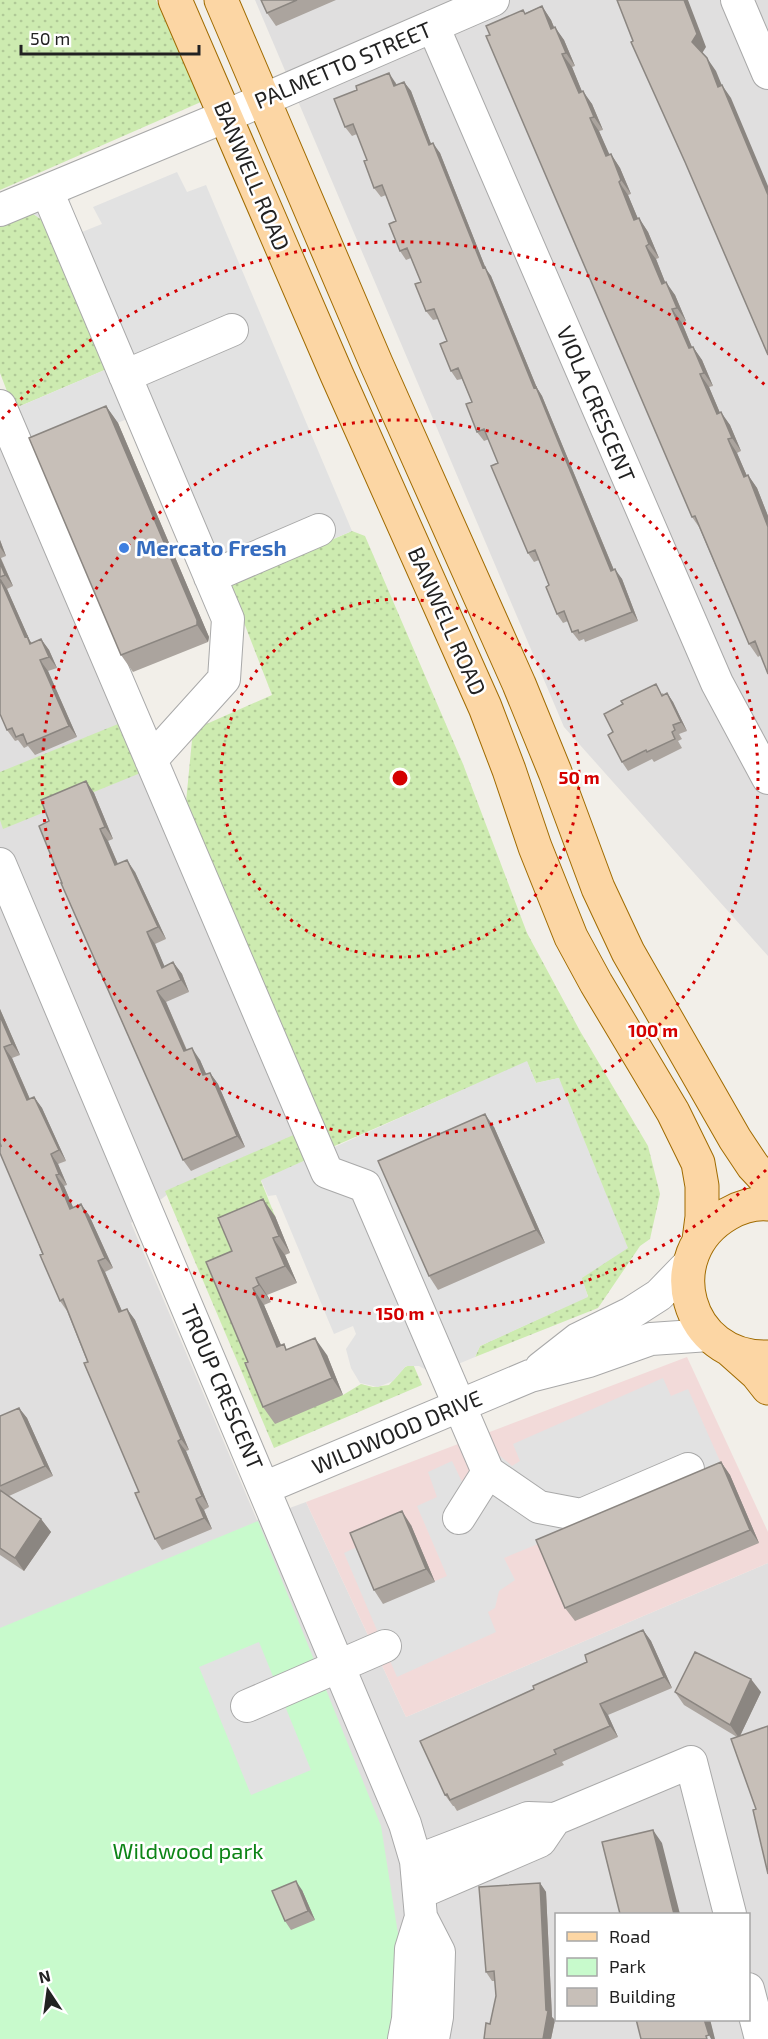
<svg xmlns="http://www.w3.org/2000/svg" width="768" height="2039" font-family="'Exo 2',sans-serif">
  <style>
    .residential { fill: #e0dfdf; fill-rule: evenodd }
    .commercial { fill: #f2dad9 }
    .grass { fill: url(#grass-dots) }
    .park { fill: #c8facc }
    .parking { fill: #e2e2e2 }
    .lines { fill: none; stroke-linecap: round; stroke-linejoin: round }
    .minor-casing { stroke: #a9a9a9; stroke-width: 34 }
    .major-casing { stroke: #a06b00; stroke-width: 35 }
    .minor { stroke: #fff; stroke-width: 32 }
    .major { stroke: #fcd6a4; stroke-width: 33 }
    .wall { fill: #aba49e }
    .shaded-wall { fill: #8b8681 }
    .building { fill: #c7bfb8; stroke: #8b8681; stroke-width: 1.5 }
    .ring { fill: none; stroke: #d40000; stroke-width: 3; stroke-dasharray: 3 6 }
    .shop-dot { fill: #3f7fe0; stroke: #fff; stroke-width: 2 }
    .labels { text-anchor: middle; stroke-width: 5; stroke-linejoin: round; paint-order: stroke }
    .street-label { font-size: 22px; fill: #222; stroke: #fff }
    .shop-label { font-size: 22px; font-weight: bold; fill: #366cbe; stroke: #fff; text-anchor: start }
    .park-label { font-size: 22px; fill: #0c8416; stroke: #fff }
    .centre { fill: #d40000; stroke: #fff; stroke-width: 3 }
    .ring-label { font-size: 18px; text-anchor: middle; font-weight: bold; fill: #d40000; stroke: #fff; stroke-width: 5; stroke-linejoin: round; paint-order: stroke }
  </style>
  <defs>
    <pattern id="grass-dots" width="8" height="8" patternUnits="userSpaceOnUse" patternTransform="scale(1.5)"><rect width="8" height="8" fill="#cdebb0"/><path d="M2 2h.1M6 6h.1" fill="none" stroke="#b0c997" stroke-width="1.8" stroke-linecap="round"/></pattern>
  </defs>
  <rect width="100%" height="100%" fill="#f2efe9"/>
  <path class="residential" d="M255 0H768V956L564 727Z
    M0 424 301 1138 173 1190 131 1223 257 1520 306 1502 406 1717 768 1563V2039H0ZM556 1914H748V2020H556Z"/>
  <path class="commercial" d="M687 1357 768 1532V1563L406 1717 306 1502Z"/>
  <path class="grass" d="M0 0H156L201 102 0 190Z
    M32 213 45 222 107 369 18 407 10 399 0 373V226Z
    M352 531 365 536 463 764 527 933 580 1031 648 1146 660 1194 650 1239 640 1246 598 1308 475 1357 480 1346 588 1296 581 1278 559 1078 536 1083 527 1062 330 1148 185 812 193 730 272 695 229 584Z
    M123 722 143 772 3 829 0 820V772Z
    M298 1133 306 1159 302 1163 261 1181 275 1216 230 1235 260 1378 343 1395 361 1384 373 1387 389 1385 405 1367 413 1364 422 1385 274 1448 165 1191Z"/>
  <path class="park" d="M258 1521 381 1826 405 1978 393 2039H0V1628Z"/>
  <path class="parking" d="M177 172 187 192 206 185 352 531 202 595 127 419 38 456 18 407 107 369 45 222 32 213 72 197 65 211 77 234 102 224 93 207Z
    M527 1061 536 1083 559 1078 628 1248 582 1278 588 1297 480 1346 475 1357 434 1374 419 1366H406L393 1381 378 1387 360 1383 351 1368 346 1349 356 1334 353 1326 334 1334 276 1195 268 1196 261 1180Z
    M663 1378 671 1396 688 1389 723 1468 504 1558 515 1580 499 1591 495 1608 488 1612 496 1632 397 1677 344 1553 359 1546 383 1603 447 1576 417 1506 437 1497 428 1472 452 1461 463 1484 474 1470 466 1441 489 1433 499 1455 512 1466 520 1461 513 1444Z
    M259 1642 311 1770 251 1795 199 1667Z"/>
  <g class="lines">
    <defs>
      <path id="minor" d="M737 0 768 73
        M433 26 717 683 768 778
        M47 191 228 619 224 679 151 760
        M0 210 226 116 493 0
        M125 376 232 330
        M0 406 327 1172 365 1186 488 1472 539 1507 581 1515 688 1469
        M210 577 319 530
        M0 864 405 1824 416 1861 421 1917 439 1952 437 2017 433 2039
        M541 1368 578 1339 631 1313 659 1295 689 1264
        M264 1488 530 1376 589 1361 651 1339 709 1335
        M459 1518 488 1472
        M247 1706 385 1646
        M416 1861 528 1818 555 1819 691 1762 730 1914
        M419 1893 540 1841 555 1819
        M748 1989 761 2039
        M404 2039 408 2019 411 1949 421 1917"/>
      <path id="major" d="M175 0 337 375 485 707 509 770 535 847 571 937 596 983 673 1112 698 1163 702 1186V1217L699 1240
        M221 0 376 363 519 684 555 772 598 888 628 952 735 1139 753 1166 768 1182
        M768 1204C755 1203 740 1207 728 1214 657 1255 686 1360 768 1357
        M730 1350 757 1374 768 1388"/>
    </defs>
    <use href="#minor" class="minor-casing"/>
    <use href="#major" class="major-casing"/>
    <use href="#minor" class="minor"/>
    <use href="#major" class="major"/>
  </g>
  <path class="wall" d="M261 0H336L276 26 267 13Z
    M542 6 551 20 554 27 564 40 575 66 572 67 582 92 592 104 603 130 599 131 609 155 611 154 620 168 631 194 628 195 638 219 639 218 648 232 659 258 656 259 665 282 675 295 686 321 682 323 692 347H693L702 360 713 386 709 387 720 413 730 425 741 451 737 453 747 476 748 475 757 488 768 516V674L761 655 758 657 749 644 699 527 692 517 490 35 525 13Z
    M395 82 397 85 404 82 411 91 431 144 440 153 486 269 491 276 537 388 542 396 614 570 622 579 638 621 585 642 584 639 579 641 572 632 568 621 563 623 557 614 549 585 539 560 534 562 528 553 498 463 489 439 484 441 477 432 472 402 462 379 457 380 451 371 447 341 438 319 433 320 426 311 421 282 411 258 406 260 400 251 396 221 386 195 381 197 374 188 367 160 357 134 352 136 345 127Z
    M106 406 118 423 209 637 208 642 133 672 121 655Z
    M0 540 6 556 1 558 13 586 7 589 30 641 32 643 41 639 49 650 57 668 48 671 77 737 35 755 28 746 24 748 18 740 15 741 7 730 0 714Z
    M663 693 664 695 667 693 673 702 687 731 679 734 682 739 678 741 682 748 654 762 652 759 628 771 622 762 613 732Z
    M86 781 94 793 113 839 108 841 118 864 135 872 166 939 155 944 164 966 173 962 182 974 189 992 166 1002 187 1050 200 1060 206 1074 210 1073 218 1084 245 1147 191 1171 183 1160 62 883 49 821Z
    M0 1009 20 1055 12 1058 30 1099 34 1097 42 1108 66 1161 58 1164 67 1185 64 1186 73 1207 89 1215 113 1268 105 1272 122 1311 127 1309 135 1320 189 1450 186 1451 209 1507 204 1510 212 1529 162 1550 155 1539 139 1492 67 1311 60 1301 1 1146Z
    M494 1127 545 1243 438 1290 429 1276Z
    M275 1216 290 1253 285 1255 297 1283 267 1295 271 1302 264 1305 281 1345 284 1344 287 1350 327 1355 343 1395 275 1424 263 1407 248 1362 232 1251Z
    M19 1408 27 1418 53 1476 9 1496 41 1519 51 1532 24 1571 0 1555V1415L1 1416Z
    M721 1462 730 1475 759 1543 575 1621 565 1608Z
    M411 1525 435 1582 383 1604 374 1590Z
    M643 1630 651 1641 672 1688 608 1715 618 1737 562 1762 564 1765 457 1811 454 1806H453L445 1795 534 1689 587 1662Z
    M675 1692H761L740 1736 756 1809 737 1737 684 1705Z
    M540 1883 546 1892 552 2017 555 2020 551 2039H484L490 2024 496 1996 495 1981H492L486 1972Z
    M302 1890 315 1920 291 1930 285 1921Z"/>
  <path class="shaded-wall" d="M684 0H688L706 47 701 55 692 42Z
    M542 6 551 20 560 42 551 29Z
    M555 27 564 40 575 66 566 53Z
    M562 54 572 67 588 106 579 93Z
    M707 58 716 71 728 100 718 87Z
    M389 73 395 82 401 95 394 86Z
    M404 82 411 91 435 154 429 145Z
    M722 85 731 98 768 186V195Z
    M583 91 592 104 603 130 594 117Z
    M590 118 599 131 616 169 606 156Z
    M433 143 440 153 486 269 491 276 537 388 542 396 618 580 611 571 483 268Z
    M611 154 620 168 631 194 621 180Z
    M619 182 628 195 644 233 634 220Z
    M639 218 648 232 659 258 649 244Z
    M646 246 656 259 671 297 662 284Z
    M666 282 675 295 686 321 677 308Z
    M672 309 682 323 698 362 689 348Z
    M693 347 702 360 713 386 704 373Z
    M700 374 709 387 726 427 717 414Z
    M106 406 118 423 209 637 208 642 197 625Z
    M721 412 730 425 741 451 732 438Z
    M728 439 737 453 753 490 744 477Z
    M748 475 757 488 768 516V527Z
    M0 540 6 556 0 547Z
    M0 557 13 586 5 575 0 563Z
    M615 569 622 579 638 621 632 612Z
    M0 578 7 589 30 641 35 648 38 655 25 637Z
    M41 639 49 650 57 668 49 657Z
    M40 660 48 671 77 737 69 726Z
    M667 693 673 702 687 731 681 722Z
    M86 781 94 793 113 839 105 827Z
    M100 829 108 841 123 876 115 865Z
    M127 860 135 872 166 939 158 927Z
    M147 932 155 944 170 979 162 968Z
    M173 962 182 974 189 992 181 980Z
    M157 991 166 1002 192 1063 184 1051Z
    M0 1009 20 1055 12 1044 0 1016Z
    M4 1047 12 1058 35 1111 27 1100Z
    M192 1048 200 1060 212 1087 203 1075Z
    M210 1073 218 1084 245 1147 237 1136Z
    M34 1097 42 1108 66 1161 59 1150Z
    M485 1114 494 1127 545 1243 536 1230Z
    M51 1154 58 1164 67 1185 59 1174Z
    M56 1175 64 1186 78 1219 70 1209Z
    M263 1199 275 1216 290 1253 279 1236Z
    M81 1204 89 1215 113 1268 105 1258Z
    M273 1238 285 1255 297 1283 285 1266Z
    M98 1261 105 1272 127 1323 119 1312Z
    M256 1278 267 1295 271 1302 259 1285Z
    M253 1288 264 1305 289 1364 277 1347Z
    M127 1309 135 1320 189 1450 181 1439Z
    M315 1338 327 1355 343 1395 332 1378Z
    M19 1408 27 1418 53 1476 45 1466Z
    M178 1441 186 1451 209 1507 202 1496Z
    M721 1462 730 1475 759 1543 750 1530Z
    M196 1499 204 1510 212 1529 204 1518Z
    M402 1511 411 1525 435 1582 426 1569Z
    M41 1519 51 1532 24 1571 15 1558Z
    M643 1630 651 1641 672 1688 664 1677Z
    M751 1679 761 1692 739 1738 730 1725Z
    M600 1704 608 1715 618 1737 610 1726Z
    M653 1830 662 1843 680 1914H674Z
    M296 1881 302 1890 315 1920 308 1911Z
    M540 1883 546 1892 552 2017 555 2020 551 2039H543L546 2010Z
    M704 2019H710L715 2039H711L709 2035Z"/>
  <path class="building" d="M261 0H297L267 13Z
    M617 0H684L697 34 692 42 707 58 718 87 722 85 768 195V355L685 162 631 42 633 41Z
    M542 6 551 29 555 27 566 53 562 54 579 93 583 91 594 117 590 118 606 156 611 154 621 180 619 182 634 220 639 218 649 244 646 246 662 284 666 282 677 308 672 309 689 348 693 347 704 373 700 374 717 414 721 412 732 438 728 439 744 477 748 475 768 527V674L755 641 749 644 695 516 692 517 486 36 490 35 486 26 523 10 525 14Z
    M389 73 394 86 404 82 429 145 433 143 483 268 485 267 534 388 536 387 611 571 615 569 632 612 579 633 578 630 572 632 564 611 557 614 546 587 549 585 535 550 528 553 491 466 498 463 484 429 477 432 466 404 472 402 458 368 451 371 440 344 447 341 434 309 426 311 415 284 421 282 407 248 400 251 389 224 396 221 382 185 374 188 364 161 367 160 353 124 345 127 334 99 357 90 356 86Z
    M106 406 197 620V625L121 655 29 438Z
    M0 563 5 575 0 577Z
    M0 579 25 637 27 636 30 644 41 639 49 657 40 660 69 726 27 744 23 734 16 737 12 728 7 730 0 714Z
    M656 684 662 696 667 693 681 722 673 725 675 730 672 732 675 739 647 752 646 750 622 762 608 735 613 732 604 714 623 704 621 701Z
    M86 781 105 827 100 829 115 865 127 860 158 927 147 932 162 968 173 962 181 980 157 991 184 1051 192 1048 203 1075 210 1073 237 1136 183 1160 61 883H62L39 826 49 821 41 800Z
    M0 1016 12 1044 4 1047 27 1100 34 1097 59 1150 51 1154 59 1174 56 1175 70 1209 81 1204 105 1258 98 1261 119 1312 127 1309 181 1439 178 1441 202 1496 196 1499 204 1518 155 1539 135 1493 139 1492 84 1363 88 1362 63 1299 60 1301 40 1255 43 1254 0 1153V1146H1L0 1143Z
    M485 1114 536 1230 429 1276 378 1161Z
    M263 1199 279 1236 273 1238 285 1266 256 1278 259 1285 253 1288 277 1347 284 1344 286 1350 315 1338 332 1378 263 1407 245 1363 248 1362 206 1262 232 1251 218 1218Z
    M19 1408 45 1466 0 1486V1416Z
    M721 1462 750 1530 565 1608 536 1540Z
    M0 1490 41 1519 15 1558 0 1548Z
    M402 1511 426 1569 374 1590 350 1533Z
    M643 1630 664 1677 600 1704 610 1726 554 1750 556 1754 450 1800 447 1794 445 1795 420 1741 534 1689 533 1686 587 1662 585 1655Z
    M695 1652 751 1679 730 1725 675 1692Z
    M768 1726V1874L753 1810 756 1809 731 1739Z
    M653 1830 674 1914H620L602 1842Z
    M296 1881 308 1911 285 1921 272 1891Z
    M540 1883 546 2010 548 2011 543 2039H484L486 2023 490 2024 496 1996 494 1971 486 1972 479 1887Z
    M636 2019H704L709 2035 706 2036 707 2039H641Z"/>
  <g class="ring">
    <circle cx="400" cy="778" r="179"/>
    <circle cx="400" cy="778" r="358"/>
    <path d="M766 1170A536 536 0 0 1 2 1137M2 419A536 536 0 0 1 766 386"/>
  </g>
  <circle class="shop-dot" cx="124" cy="548" r="6"/>
  <g class="labels">
    <g class="street-label">
      <text transform="translate(343 65) rotate(-23)" y="8">PALMETTO STREET</text>
      <text transform="translate(252 176) rotate(67)" y="8">BANWELL ROAD</text>
      <text transform="translate(596 404) rotate(67)" y="8">VIOLA CRESCENT</text>
      <text transform="translate(447 621) rotate(66)" y="8">BANWELL ROAD</text>
      <text transform="translate(222 1387) rotate(67)" y="8">TROUP CRESCENT</text>
      <text transform="translate(397 1432) rotate(-23)" y="8">WILDWOOD DRIVE</text>
    </g>
    <g class="shop-label">
      <text x="136" y="556">Mercato Fresh</text>
    </g>
    <g class="park-label">
      <text x="188" y="1859">Wildwood park</text>
    </g>
  </g>
  <circle cx="400" cy="778" r="9" class="centre"/>
  <g class="ring-label">
    <text x="579" y="784">50 m</text>
    <text x="653" y="1037">100 m</text>
    <text x="400" y="1320">150 m</text>
  </g>
  <rect x="555" y="1913" width="195" height="108" fill="#ffffff" stroke="#a7a7a7" stroke-width="1.5"/>
  <rect x="567" y="1932" width="30" height="9" fill="#fcd6a4" stroke="#a7a7a7" stroke-width="1.5"/>
  <text x="609" y="1943" font-size="18" fill="#222222">Road</text>
  <rect x="567" y="1958" width="30" height="18" fill="#c8facc" stroke="#a7a7a7" stroke-width="1.5"/>
  <text x="609" y="1973" font-size="18" fill="#222222">Park</text>
  <rect x="567" y="1988" width="30" height="18" fill="#c7bfb8" stroke="#a7a7a7" stroke-width="1.5"/>
  <text x="609" y="2003" font-size="18" fill="#222222">Building</text>
  <g transform="translate(48 1991) rotate(347)" stroke="#ffffff" stroke-width="4.5" paint-order="stroke">
  <path d="M0-4.5L10 22L0 15L-10 22Z" fill="#222222"/>
  <text y="-9" font-size="16" font-weight="bold" text-anchor="middle" fill="#222222">N</text>
  </g>
  <path d="M21 45v9h178v-9" fill="none" stroke="#222222" stroke-width="3"/>
  <text x="30" y="45" font-size="18" fill="#222222" stroke="#ffffff" stroke-width="4.5" paint-order="stroke">50 m</text>
</svg>
